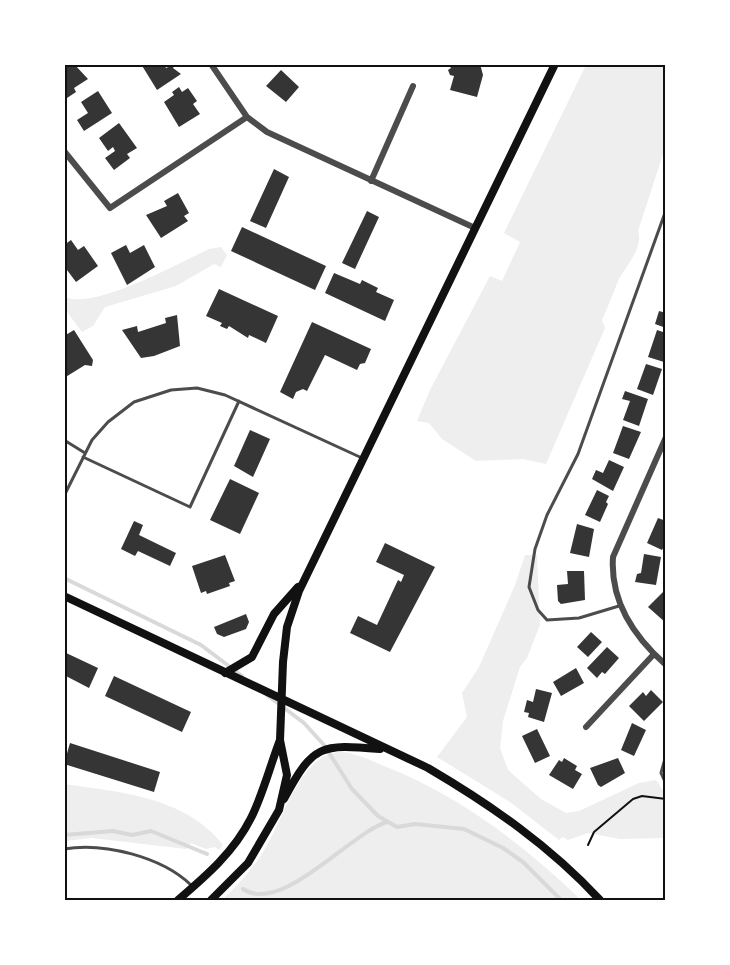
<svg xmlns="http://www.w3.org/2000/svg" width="730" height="965" font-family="Ubuntu,sans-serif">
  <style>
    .green { fill: #eee }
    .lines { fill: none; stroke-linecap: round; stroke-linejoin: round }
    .stream { stroke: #d9d9d9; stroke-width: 4 }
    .building { fill: #353535 }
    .path { stroke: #111; stroke-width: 2 }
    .service { stroke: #4c4c4c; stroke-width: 3 }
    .minor { stroke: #4c4c4c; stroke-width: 6 }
    .secondary { stroke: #111; stroke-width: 8 }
    .neatline { fill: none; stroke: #111; stroke-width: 2 }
  </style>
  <rect width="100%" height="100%" fill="#fff"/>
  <path class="green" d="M586 65H665V148L638 231C644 247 626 266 619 279 613 293 608 307 602 320L605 328 546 464 523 459 476 461 442 439 429 423 417 421 430 390 490 276 502 281 520 242 504 233Z
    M221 247 227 255 221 267 214 264 176 286 105 307 93 326 82 332 67 312 65 314V297C95 310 179 263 209 249Z
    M525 555H537L540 625 527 658 520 667 503 721 500 748 508 770 541 799 566 813 579 811 639 783 656 780 665 793V838L620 839 588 833 568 840 563 837 559 840 510 802 437 757 467 717 462 693 479 667 515 585Z
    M341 752C356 753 370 760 384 766 459 795 524 845 581 900H222C237 886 250 872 262 854 282 824 299 753 341 752Z
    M64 784C120 792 186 797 223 845L219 850 215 847 206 849 191 843 186 849 92 838 65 841Z"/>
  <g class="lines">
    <path class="stream" d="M64 578 201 645 242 676
      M267 695 304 723 324 745 352 789 378 816 397 827 415 824 464 829 503 848 523 862 561 900
      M64 835 113 831 132 835 151 831 207 854
      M243 889C282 915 350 833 387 822"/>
  </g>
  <path class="building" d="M64 64H74L88 79 74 88 76 92 64 100Z
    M141 64H164L166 68 175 64 173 68 181 74 157 90Z
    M448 64H480L483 75 477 97 450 90 454 76 450 75 448 70 451 68Z
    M281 70 299 87 286 102 266 86Z
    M179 87 182 92 188 88 197 101 193 104 200 114 179 127 164 102 174 95 172 92Z
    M98 91 112 113 84 131 77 120 88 113 81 102Z
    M119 123 137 148 127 154 130 158 114 170 105 158 115 151 113 147 108 151 99 138Z
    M274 169 289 177 266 228 250 221Z
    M178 193 189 213 184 216 188 221 161 238 146 215 167 206 164 201Z
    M367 211 379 217 355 269 342 263Z
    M242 227 326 266 315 290 231 251Z
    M71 240 78 250 84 246 98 266 76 282 64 266V245Z
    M126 245 130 253 144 245 155 267 127 285 111 253Z
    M334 273 360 284 362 280 378 288 376 292 394 300 385 321 325 293Z
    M219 289 278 316 266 343 249 335 248 338 229 326 227 329 220 326 222 323 206 316Z
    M659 311 666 313V328L655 324Z
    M177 315 180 346 154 356 141 358 122 330 137 326 138 332 166 323 165 318Z
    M312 322 371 349 365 363 360 364 357 370 325 355 307 391 303 389 296 392 293 399 280 392Z
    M74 330 93 360 92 366 85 365 64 378V336Z
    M657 330 666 333 664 362 648 357Z
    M646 364 662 369 653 395 637 389Z
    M625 391 648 399 639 426 623 420 630 401 622 399Z
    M623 426 641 432 629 459 613 453Z
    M250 430 270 439 253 477 234 466Z
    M609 460 624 467 613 491 592 479 596 470 603 473Z
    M230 479 259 493 240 534 210 520Z
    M597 490 609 496 606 502 608 504 600 522 585 515Z
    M658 518 666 521V543L662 550 647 543Z
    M134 521 143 525 139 535 176 553 170 566 138 551 135 556 121 549Z
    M577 524 594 529 589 557 570 553Z
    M385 543 435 567 390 652 350 633 358 616 377 625 398 580 401 582 404 575 376 562Z
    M644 554 661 557 656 585 635 582 637 574 641 573Z
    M225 555 235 581 229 583 230 586 207 594 206 591 201 593 192 566Z
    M567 571H584L585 600 561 604 558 601 557 585 568 584Z
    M666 589V623L648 607Z
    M246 614 249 622 246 629 224 637 217 634 214 627Z
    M591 632 602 642 588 657 577 647Z
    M607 647 619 658 605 674 602 672 597 678 587 668Z
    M64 652 98 668 89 688 64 675Z
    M576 668 584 683 561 696 553 682Z
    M114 676 191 712 182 732 105 696Z
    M536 689 552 693 544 722 528 717 529 713 524 712 527 700 533 702Z
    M651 690 663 702 644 721 629 706 643 692 646 696Z
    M632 723 646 730 634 756 621 750Z
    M537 729 550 756 535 763 522 736Z
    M70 743 160 772 154 792 64 764Z
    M564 758 577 766 575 770 582 774 573 789 549 775 559 760 562 762Z
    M618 758 625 773 601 787 598 785 590 768Z"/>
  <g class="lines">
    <path class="path" d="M588 845 594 832 633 799 642 796 666 799"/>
    <path class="service" d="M64 440 85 453
      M83 457 190 507 239 401
      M64 496 92 440 108 422 134 402 171 390 197 388 225 395 362 458
      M619 606 579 618 547 620 538 610 529 587 535 549 547 515 578 454 666 210
      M666 755 661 773 666 784
      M64 849C104 842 162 857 191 885"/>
    <path class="minor" d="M211 64 247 117 267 132 475 228
      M64 151 110 208 247 117
      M371 181 413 86
      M666 437 613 557C610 601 633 636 666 665
      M586 727 654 654"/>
    <path class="secondary" d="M64 596 428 768C491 805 550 846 600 900
      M225 673 252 657 274 614 298 587
      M284 799C313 744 321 744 380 749
      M178 900C206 876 234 852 251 818 263 794 270 766 280 740
      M211 900 248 863 279 810 287 775 280 740 283 662 287 627 299 591 555 64"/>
  </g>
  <rect width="730" height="965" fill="none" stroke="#ffffff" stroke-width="132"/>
  <rect x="66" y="66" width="598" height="833" class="neatline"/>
</svg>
